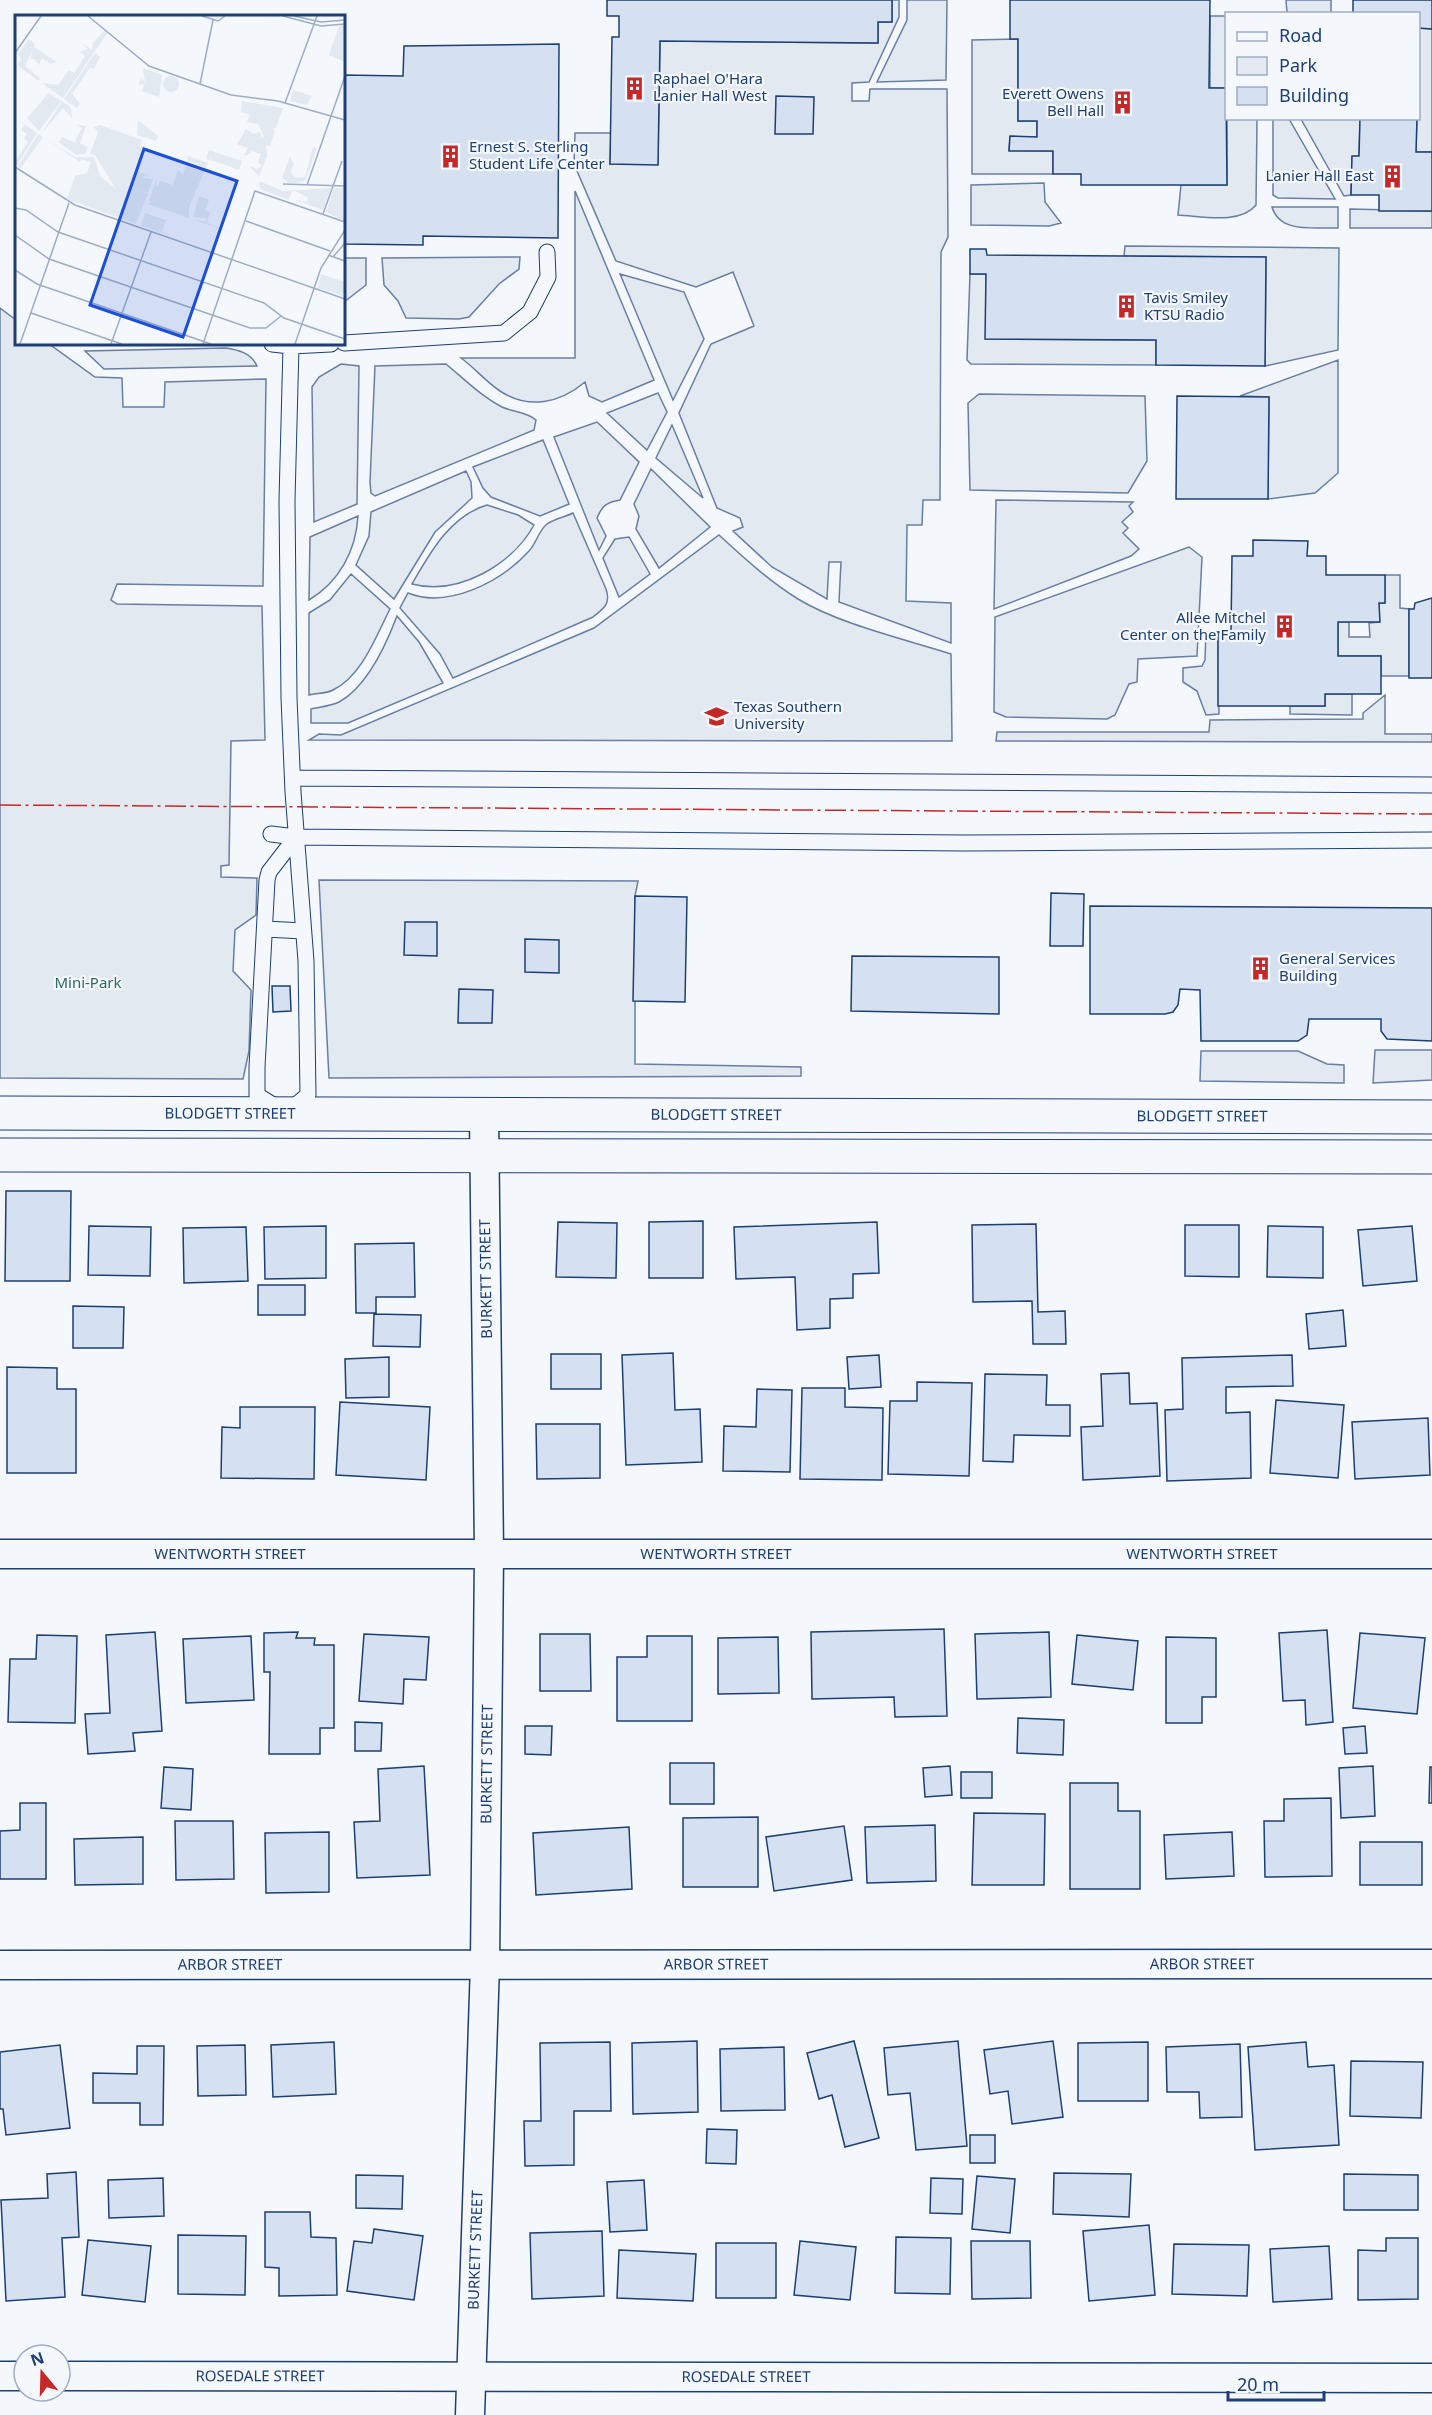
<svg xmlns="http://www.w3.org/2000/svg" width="1432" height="2415" font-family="'Noto Sans',sans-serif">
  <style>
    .green { fill: #e3e9f0; stroke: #687fa3; stroke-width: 1.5 }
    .building { fill: #d5e0f0; stroke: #1d3f73; stroke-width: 1.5 }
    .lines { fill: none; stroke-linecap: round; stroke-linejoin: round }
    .service-casing { stroke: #1d3f73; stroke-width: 17 }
    .minor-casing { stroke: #1d3f73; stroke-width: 31 }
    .secondary-casing { stroke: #1d3f73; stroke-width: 35 }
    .service { stroke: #f4f7fb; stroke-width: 15 }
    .minor { stroke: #f4f7fb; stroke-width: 28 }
    .secondary { stroke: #f4f7fb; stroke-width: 33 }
    .power { stroke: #c62828; stroke-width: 1.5; stroke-dasharray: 21 4.5 3 4.5; stroke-linecap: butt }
    .labels { text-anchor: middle; stroke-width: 4.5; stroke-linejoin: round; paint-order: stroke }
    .poi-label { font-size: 15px; fill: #1d3f73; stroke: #f4f7fb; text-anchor: start }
    .park-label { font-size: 15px; fill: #2c6c60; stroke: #f4f7fb }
    .street-label { font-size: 15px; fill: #1d3f73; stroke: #f4f7fb }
    .inset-road { fill: none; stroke: #9eadc5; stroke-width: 1.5 }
    .view { fill: #1d4ed8; fill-opacity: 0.15; stroke: #1d4ed8; stroke-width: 3 }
    .inset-edge { fill: none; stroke: #1d3f73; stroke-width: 3 }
  </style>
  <rect width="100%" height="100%" fill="#f4f7fb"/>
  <path class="green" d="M892 0H899V17L869 82 852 83V101H869L870 89H947L948 237 941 252 940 500H923L922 525H907L906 601 951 603V643L839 602 841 562H829L827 599 772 567 733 531 743 527 740 518 717 508 679 413 711 344 754 326 733 272 696 287 616 261 574 164 575 133H611L610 164H658L660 41 878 43V22H892Z
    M907 0H947L946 80 877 82 907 20Z
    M1286 0H1331V13H1287Z
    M1210 16H1226V88H1210Z
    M1419 28 1432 29V152H1416Z
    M1018 39V121H1037V137H1010L1009 150 1053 151V174H972V40Z
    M1227 119H1257L1256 205C1240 225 1201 216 1178 215L1181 185H1227Z
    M1273 119H1289L1335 199 1278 198 1273 195Z
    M1301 119H1360L1359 156 1352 157 1351 195 1344 196Z
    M1044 183 1045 202 1061 223 1049 226 971 225V185Z
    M575 191 654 380 602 402 589 396 585 382C560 403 529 410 500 391 486 382 475 368 461 358H575Z
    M1272 207H1338V228C1315 227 1280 234 1272 207Z
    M1350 209 1432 211V228H1350Z
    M1125 246 1339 248 1338 350 1265 366 1266 257 1124 256Z
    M520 257 519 269 499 284 469 317 459 319 406 318 398 301 384 285 382 258Z
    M344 258H366V285L344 302Z
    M620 274 684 292 704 339 673 400Z
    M970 274H986V339L1156 340V365L971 364 967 360Z
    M0 308 16 320V344H49L95 377 122 378 123 407H164L165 382 266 379 263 586 117 584 111 600 117 604 262 606 265 740 231 741 229 865 221 866V877L257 878 256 915 235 930 233 971 251 990 249 1051 243 1079 0 1078Z
    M226 348C239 350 251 353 257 366L104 369 85 351Z
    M1338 360V473L1315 493 1268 499 1269 397 1240 396Z
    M341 364 359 366 357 504 314 522 312 387 319 377Z
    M446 364C464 379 481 396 502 407 513 412 527 412 536 420L534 430 375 496 371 493 370 482 375 366Z
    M658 393 667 412 647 450 607 413Z
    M979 394 1145 396 1147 461 1128 493 970 490 968 403Z
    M597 422 639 462 620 500C608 502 602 505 597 518L606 536 599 550 554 437Z
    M672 425 703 498 656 458Z
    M543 440 569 504 540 516 491 497 483 488 473 467Z
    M651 469 710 527 659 568 636 529 639 516 634 504Z
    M466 471 471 482 472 498 435 532 394 599 356 565 369 536 371 512Z
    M996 500 1133 502 1129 506 1133 512 1122 522 1128 528 1123 533 1139 549 1131 556 994 609Z
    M487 505 518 515 534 525C512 565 458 596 412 584 430 553 450 516 487 505Z
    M573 513 606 589C611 604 604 608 593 617L453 678 440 654 400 608 408 593C448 609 501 582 529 551 536 544 539 530 547 524 554 519 565 517 573 513Z
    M358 516C356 551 339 582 309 600L310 537Z
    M719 535C744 558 769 581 798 599 839 624 904 639 951 654L952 741 309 740 319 734 341 735 594 628Z
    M629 537 650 574 619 597 603 558 615 539Z
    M1189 547 1202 557 1197 656 1138 659 1137 682 1129 684 1115 715 1107 719 1006 717 994 712 995 617Z
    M351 574 390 609C376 636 362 676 333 690 326 694 316 693 309 695V613L330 600Z
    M1385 575H1400V608L1409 609V676H1381V656H1338V622H1349V637H1370L1369 623 1379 622V603H1385Z
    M397 616 419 642 443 683 348 723H311V709C320 707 331 706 339 702 367 687 386 645 397 616Z
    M1206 632H1218L1219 714 1206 715 1197 691 1183 682V668L1202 666 1205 660Z
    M1325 694H1352V715L1290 714V706H1325Z
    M1385 695V734H1432V742L996 741 997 732H1209L1210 720 1363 719V713Z
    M319 880 638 881 635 896V1064L801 1067V1076L329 1078Z
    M1375 1050H1432V1080L1373 1083Z
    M1201 1051H1298L1327 1064 1344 1065V1083L1200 1081Z"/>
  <path class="building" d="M607 0H892V22H878V43L660 41 658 165 610 164 612 37H619V16H607Z
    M1010 0H1210L1209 88H1226L1227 185H1081V174H1053V151H1009L1010 136 1037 137V121H1018V39H1010Z
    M1353 0H1432V29L1418 28V14H1353Z
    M559 44 558 238 423 236V245L344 244V75L403 76 404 46Z
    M776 96 814 97 813 134H775Z
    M1360 118H1417L1416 152H1432V211H1379V195H1351L1352 156H1359Z
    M970 249H986L987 255 1266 257 1265 366 1156 365V340L985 339 986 274H970Z
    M1177 396 1269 397 1268 499H1176Z
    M1253 540 1308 541 1307 556H1326V575H1385V603H1379L1380 622H1338V656H1381V694H1325V706H1218V632H1231L1232 556H1253Z
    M1432 598V678H1409V609H1414L1415 603Z
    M1051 893 1084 894 1083 946H1050Z
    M635 896 687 897 685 1002 633 1001Z
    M1090 906 1432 908V1041L1387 1039 1381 1031V1019H1309L1307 1035 1298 1041H1201L1200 990 1180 989 1178 1005 1173 1012 1165 1014H1090Z
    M405 922H437V956L404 955Z
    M525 939 559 940V973L525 972Z
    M852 956 999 957V1014L851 1011Z
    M272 986H290L291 1011 273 1012Z
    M459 989 493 990 492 1023H458Z
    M6 1191H71L70 1281H5Z
    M703 1221V1278H649V1222Z
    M558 1222 617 1223 616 1278 556 1277Z
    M877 1222 879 1273 853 1274V1298L830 1299V1328L797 1330 795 1277 736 1279 734 1227Z
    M1036 1224 1038 1312 1065 1311 1066 1344H1033L1032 1301 973 1302 972 1225Z
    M1185 1225H1239V1277L1185 1276Z
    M89 1226 151 1227 150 1276 88 1275Z
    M326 1226V1278L265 1279 264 1227Z
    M1268 1226 1323 1227V1278L1267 1277Z
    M1412 1226 1417 1281 1363 1286 1358 1230Z
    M246 1227 248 1281 184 1283 183 1228Z
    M414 1243 415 1297H376V1313H356L355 1244Z
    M258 1285H305V1315H258Z
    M73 1306 124 1307 123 1348H73Z
    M1343 1310 1346 1346 1309 1349 1306 1314Z
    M374 1314 421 1315 420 1347 373 1346Z
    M673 1353 675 1410 700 1409 702 1462 626 1465 622 1355Z
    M551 1354H601V1389H551Z
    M879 1355 881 1387 849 1389 847 1357Z
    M1292 1355 1293 1386 1226 1387V1413L1250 1412 1251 1478 1167 1481 1165 1410 1183 1409 1182 1358Z
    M389 1357V1397L346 1398 345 1359Z
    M7 1367 57 1368V1389H76V1473H7Z
    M1129 1373 1130 1404 1157 1403 1160 1476 1083 1480 1081 1427 1103 1426 1101 1374Z
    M985 1374 1047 1375 1046 1405H1070V1436L1014 1435 1013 1462 983 1461Z
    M917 1382 972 1383 969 1476 888 1474 890 1401H917Z
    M802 1388H845V1407L883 1408 882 1480 800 1479Z
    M757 1389 792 1390 790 1472 723 1471 724 1426 756 1427Z
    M1276 1400 1344 1405 1338 1478 1270 1473Z
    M340 1402 430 1407 426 1480 336 1475Z
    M240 1407H315L314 1479 221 1478 222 1427 240 1428Z
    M1428 1418 1430 1475 1355 1479 1352 1422Z
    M536 1424H600V1478L537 1479Z
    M944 1629 947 1716 895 1717 894 1697 812 1699 811 1632Z
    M1327 1630 1333 1722 1306 1725 1305 1700 1283 1701 1279 1633Z
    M155 1632 162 1731 133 1733 135 1751 88 1754 85 1714 110 1713 106 1635Z
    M298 1632 296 1638H315L314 1645H334V1728H320V1754H269L270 1672H264V1633Z
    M1049 1632 1051 1697 977 1699 975 1634Z
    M1360 1633 1425 1638 1417 1714 1353 1708Z
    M364 1634 429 1637 426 1680 404 1679 403 1704 359 1701Z
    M540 1634H590L591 1691H540Z
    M37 1635 77 1636 75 1723 8 1722 10 1659H36Z
    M1077 1635 1138 1641 1133 1690 1072 1684Z
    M251 1636 254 1700 186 1703 183 1639Z
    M647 1636H692V1721H617V1657H647Z
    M778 1637 779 1693 718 1694V1638Z
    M1166 1637 1216 1638V1697H1202V1723H1166Z
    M1018 1718 1064 1720 1063 1755 1017 1753Z
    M355 1722 382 1723 381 1751H355Z
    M525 1726H552L551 1755 525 1754Z
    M1365 1726 1367 1753 1345 1754 1343 1728Z
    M670 1763H714V1804H670Z
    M424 1766 430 1875 357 1878 354 1822 380 1821 378 1769Z
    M950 1766 952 1795 925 1797 923 1768Z
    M1373 1766 1375 1816 1341 1818 1339 1768Z
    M164 1767 193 1769 191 1810 161 1808Z
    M1430 1767H1432V1803H1429Z
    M961 1772H992V1798H961Z
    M1070 1783H1118V1811H1140V1889H1070Z
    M1331 1798 1332 1876 1265 1877 1264 1821H1284V1799Z
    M20 1803H46V1879H0V1831L20 1830Z
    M974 1813 1045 1814 1044 1885H972Z
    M758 1817V1887H683V1818Z
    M175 1821H233L234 1879 176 1880Z
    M935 1825 936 1881 867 1883 865 1827Z
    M844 1826 852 1880 774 1891 766 1837Z
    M629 1827 632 1889 536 1895 533 1833Z
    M329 1832V1892L266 1893 265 1833Z
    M1232 1832 1234 1876 1166 1879 1164 1835Z
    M143 1837V1884L75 1885 74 1839Z
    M1360 1842H1422V1885H1360Z
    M697 2041 698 2112 633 2114 632 2043Z
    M854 2041 879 2138 845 2147 832 2095 819 2099 807 2053Z
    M958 2041 967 2146 916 2150 910 2093 888 2095 884 2048Z
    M1053 2041 1063 2117 1012 2124 1008 2091 990 2094 984 2050Z
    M334 2042 336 2094 273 2097 271 2045Z
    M610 2042 611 2111H574V2165L525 2166 524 2121H541L540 2043Z
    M1148 2042V2101H1078V2043Z
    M1306 2042 1308 2067 1334 2065 1339 2145 1255 2150 1248 2047Z
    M1240 2044 1242 2117 1200 2118 1199 2092H1167L1166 2047Z
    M60 2045 70 2128 6 2135 3 2109H0V2052Z
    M245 2045 246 2095 198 2096 197 2046Z
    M137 2046H164L163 2125H140V2103H93V2073L137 2074Z
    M784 2047 785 2110 721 2111 720 2049Z
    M1351 2061 1423 2062 1421 2118 1350 2116Z
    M707 2129 737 2130 736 2164 706 2163Z
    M970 2135H995V2163H970Z
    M76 2172 79 2237 62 2238 65 2297 6 2301 1 2200 48 2198 47 2174Z
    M1054 2173 1131 2174 1129 2217 1053 2214Z
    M1344 2174 1418 2175V2210H1344Z
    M356 2175 403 2176 402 2209 356 2208Z
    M977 2176 1015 2179 1010 2233 972 2229Z
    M163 2178 164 2216 109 2218 108 2180Z
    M931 2178 963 2179 962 2214 930 2213Z
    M644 2180 647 2230 610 2232 607 2182Z
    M265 2212H310L311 2237 336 2238 337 2295 279 2296V2268L265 2267Z
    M1149 2225 1155 2295 1089 2301 1083 2231Z
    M374 2229 423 2236 414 2300 347 2291 354 2241 372 2243Z
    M602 2231 604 2296 532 2299 530 2233Z
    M178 2235 246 2236 245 2295 178 2294Z
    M896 2237 951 2238 950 2294 895 2293Z
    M1386 2238H1418V2299L1358 2300V2250L1386 2251Z
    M88 2240 151 2246 145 2302 82 2295Z
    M800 2241 856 2247 850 2300 794 2295Z
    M971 2241H1030L1031 2298 972 2299Z
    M716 2243H776V2298H716Z
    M1174 2244 1249 2245 1247 2296 1172 2294Z
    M1329 2246 1332 2299 1273 2302 1270 2249Z
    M619 2250 696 2254 693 2301 617 2298Z"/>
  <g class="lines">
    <defs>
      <path id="service" d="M344 343 504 333 530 312 548 277 547 252
        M272 344 291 346 331 344
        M291 346 287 500 289 698 293 792 306 961 308 1095 286 1113 257 1095V1067L267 880 269 872 296 837
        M293 778 1432 785
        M271 834 296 837 964 843 1432 840
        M266 929 303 931"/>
      <g id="minor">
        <path id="s1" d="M0 1554H1432"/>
        <path id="s2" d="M0 1965 1432 1964"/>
        <path d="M0 2376H24"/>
        <path id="s3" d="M60 2376 1432 2378"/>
        <path id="s4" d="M470 2415 485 1964 489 1553 484 1115"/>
      </g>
      <g id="secondary">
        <path id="s5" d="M0 1113 1432 1117"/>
        <path d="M0 1155 1432 1157"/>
      </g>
    </defs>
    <use href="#service" class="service-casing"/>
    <use href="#minor" class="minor-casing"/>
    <use href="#secondary" class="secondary-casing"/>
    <use href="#service" class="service"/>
    <use href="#minor" class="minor"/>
    <use href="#secondary" class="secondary"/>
    <path class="power" d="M0 805 1432 814"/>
  </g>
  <defs>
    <symbol id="building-bare" viewBox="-9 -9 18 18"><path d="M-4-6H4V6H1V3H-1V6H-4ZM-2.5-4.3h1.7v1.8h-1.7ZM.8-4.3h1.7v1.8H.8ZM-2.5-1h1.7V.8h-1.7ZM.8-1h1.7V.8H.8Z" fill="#c62828" stroke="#f4f7fb" stroke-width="2.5" paint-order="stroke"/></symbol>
    <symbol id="university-bare" viewBox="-9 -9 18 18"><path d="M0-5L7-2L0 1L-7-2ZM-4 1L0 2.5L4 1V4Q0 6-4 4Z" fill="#c62828" stroke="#f4f7fb" stroke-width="2.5" paint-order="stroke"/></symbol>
  </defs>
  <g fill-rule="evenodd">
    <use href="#building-bare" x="618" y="72" width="33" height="33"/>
    <use href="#building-bare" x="1106" y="86" width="33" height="33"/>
    <use href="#building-bare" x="434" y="140" width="33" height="33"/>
    <use href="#building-bare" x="1376" y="160" width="33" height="33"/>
    <use href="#building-bare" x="1110" y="290" width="33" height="33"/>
    <use href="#building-bare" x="1268" y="610" width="33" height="33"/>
    <use href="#university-bare" x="700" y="700" width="33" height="33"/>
    <use href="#building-bare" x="1244" y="952" width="33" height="33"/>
  </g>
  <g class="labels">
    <g class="poi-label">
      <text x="653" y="84">Raphael O'Hara<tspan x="653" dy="17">Lanier Hall West</tspan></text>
      <text x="1104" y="99" text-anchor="end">Everett Owens<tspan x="1104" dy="17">Bell Hall</tspan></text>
      <text x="469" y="152">Ernest S. Sterling<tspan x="469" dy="17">Student Life Center</tspan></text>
      <text x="1374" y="181" text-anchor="end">Lanier Hall East</text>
      <text x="1144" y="303">Tavis Smiley<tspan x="1144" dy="17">KTSU Radio</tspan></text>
      <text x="1266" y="623" text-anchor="end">Allee Mitchel<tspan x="1266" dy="17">Center on the Family</tspan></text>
      <text x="734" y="712">Texas Southern<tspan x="734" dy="17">University</tspan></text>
      <text x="1279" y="964">General Services<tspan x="1279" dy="17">Building</tspan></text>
    </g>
    <g class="park-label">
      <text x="88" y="988">Mini-Park</text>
    </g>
    <g class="street-label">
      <text dy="5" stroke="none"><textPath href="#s5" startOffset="230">BLODGETT STREET</textPath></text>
      <text dy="5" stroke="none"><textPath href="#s5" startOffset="716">BLODGETT STREET</textPath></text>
      <text dy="5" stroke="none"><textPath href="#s5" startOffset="1202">BLODGETT STREET</textPath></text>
      <text transform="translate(486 1279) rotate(-91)" y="5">BURKETT STREET</text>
      <text dy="5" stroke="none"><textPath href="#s1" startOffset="230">WENTWORTH STREET</textPath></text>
      <text dy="5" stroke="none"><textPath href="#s1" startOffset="716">WENTWORTH STREET</textPath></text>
      <text dy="5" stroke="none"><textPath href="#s1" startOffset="1202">WENTWORTH STREET</textPath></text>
      <text dy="5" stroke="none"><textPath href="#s4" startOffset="651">BURKETT STREET</textPath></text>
      <text dy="5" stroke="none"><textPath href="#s2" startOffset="230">ARBOR STREET</textPath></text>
      <text dy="5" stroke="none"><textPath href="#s2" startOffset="716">ARBOR STREET</textPath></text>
      <text dy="5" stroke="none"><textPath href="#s2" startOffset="1202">ARBOR STREET</textPath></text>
      <text dy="5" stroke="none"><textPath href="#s4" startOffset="165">BURKETT STREET</textPath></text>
      <text dy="5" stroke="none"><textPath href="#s3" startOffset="200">ROSEDALE STREET</textPath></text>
      <text dy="5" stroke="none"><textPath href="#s3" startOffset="686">ROSEDALE STREET</textPath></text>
    </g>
  </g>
  <g transform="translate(15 15)">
    <rect width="330" height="330" fill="#f4f7fb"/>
    <path d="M330 10V47L314 40 324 11ZM90 15 93 17 48 83 27 68 43 70 54 55 59 58 70 41 65 37 73 34 67 28 77 35 78 28ZM14 24 20 29 10 51 25 63 24 66 2 50 6 45 3 39ZM19 32 42 47 36 49 27 43 24 50 31 57 29 55 19 44H15ZM80 38 85 42 79 54 73 52 79 57 74 54 57 79 65 89 62 93 49 84ZM128 53 147 60 144 82 127 76 129 69 123 70 126 63 130 68ZM148 69a8 8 0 1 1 16 0a8 8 0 1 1-16 0ZM278 75 297 81 292 90 275 86ZM34 78 46 86 24 116 12 103ZM47 86 56 93 57 103 48 93 27 118ZM227 86 268 93 261 113 257 114 260 116 255 131H251L252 141 244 161 234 151 242 154 247 151 243 147 246 139 237 136 231 141 229 140 233 133 222 129 231 114 239 119 245 117 247 122 240 125 249 122 243 109 232 107 235 100 226 97ZM0 103 22 118 2 150 0 146 13 127 9 123 12 119 6 115 9 110ZM123 105 143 121 141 126 132 123 133 117 131 123 122 120ZM62 110 71 111 65 128 73 132 70 139 61 140 44 127 47 122 63 129 60 126 67 113ZM85 110 127 125 125 131 129 132 122 153 127 160V158L138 163 129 160 128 163 138 164 133 178 123 175 133 179 121 209 52 184 60 161 72 158 76 147 66 144 65 147 28 122 6 153 3 151 23 119 60 142H79L85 161 101 174 80 140 75 139 83 118 79 112ZM298 132 302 133 290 166 284 167H290L274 168 267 163 275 142 279 149 275 157 281 163 290 162ZM194 135 227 146 224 155 196 145 197 140 195 145 191 144ZM173 141 193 148 174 192V203L133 189 137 186H134L141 165 142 173 145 166 158 170 163 155 168 159 171 151 185 156 189 152 172 145ZM244 166 268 176 316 173 308 195 281 185 292 187 293 183 283 177 277 176 274 185 245 174ZM319 173H330V206L311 197ZM184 181 194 185 190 195 195 197 192 208 223 220 177 204 191 207V203L178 202ZM130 198 151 205 147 217 157 221 126 211ZM306 259 330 267 328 281 303 273Z" fill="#e3e9f0"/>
    <path class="inset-road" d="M73 1 134 51 216 80 263 86 330 105M187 1 203 6 210 1M268 1 306 11 330 9M279 1 306 7 330 5M0 38 26 1M185 69 198 5M270 88 302 1M0 152 60 190 330 284M268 169 330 171M292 170 330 61M0 193 11 195 43 217 249 288 269 303 330 324M308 199 327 146M231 206 315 236M0 220 34 244 235 313H251L266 301M313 240 330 246M318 242 330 228M0 255 22 269 196 329M16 298 107 329M5 329 54 188M96 329 136 217M188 329 240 176 330 207M280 329 306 253 330 215"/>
    <path class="view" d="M129 134 222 166 168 322 75 290Z"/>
    <rect width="330" height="330" class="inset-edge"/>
  </g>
  <rect x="1225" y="12" width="195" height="108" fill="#f4f7fb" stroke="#9eadc5" stroke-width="1.5"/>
  <rect x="1237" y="32" width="30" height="9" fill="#f4f7fb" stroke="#9eadc5" stroke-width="1.5"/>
  <text x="1279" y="42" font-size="18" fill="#1d3f73">Road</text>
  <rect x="1237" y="57" width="30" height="18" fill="#e3e9f0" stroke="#9eadc5" stroke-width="1.5"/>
  <text x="1279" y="72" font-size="18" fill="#1d3f73">Park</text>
  <rect x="1237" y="87" width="30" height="18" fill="#d5e0f0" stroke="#9eadc5" stroke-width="1.5"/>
  <text x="1279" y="102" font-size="18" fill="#1d3f73">Building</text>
  <g transform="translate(42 2373) rotate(341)"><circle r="28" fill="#f4f7fb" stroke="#9eadc5" stroke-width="1.5"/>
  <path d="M0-4.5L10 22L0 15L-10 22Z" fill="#c62828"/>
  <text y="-9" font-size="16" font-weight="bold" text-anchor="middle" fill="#1d3f73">N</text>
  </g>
  <path d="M1228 2391v9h96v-9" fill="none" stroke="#1d3f73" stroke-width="3"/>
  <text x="1237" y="2391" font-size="18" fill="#1d3f73" stroke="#f4f7fb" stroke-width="4.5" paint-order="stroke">20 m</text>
</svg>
